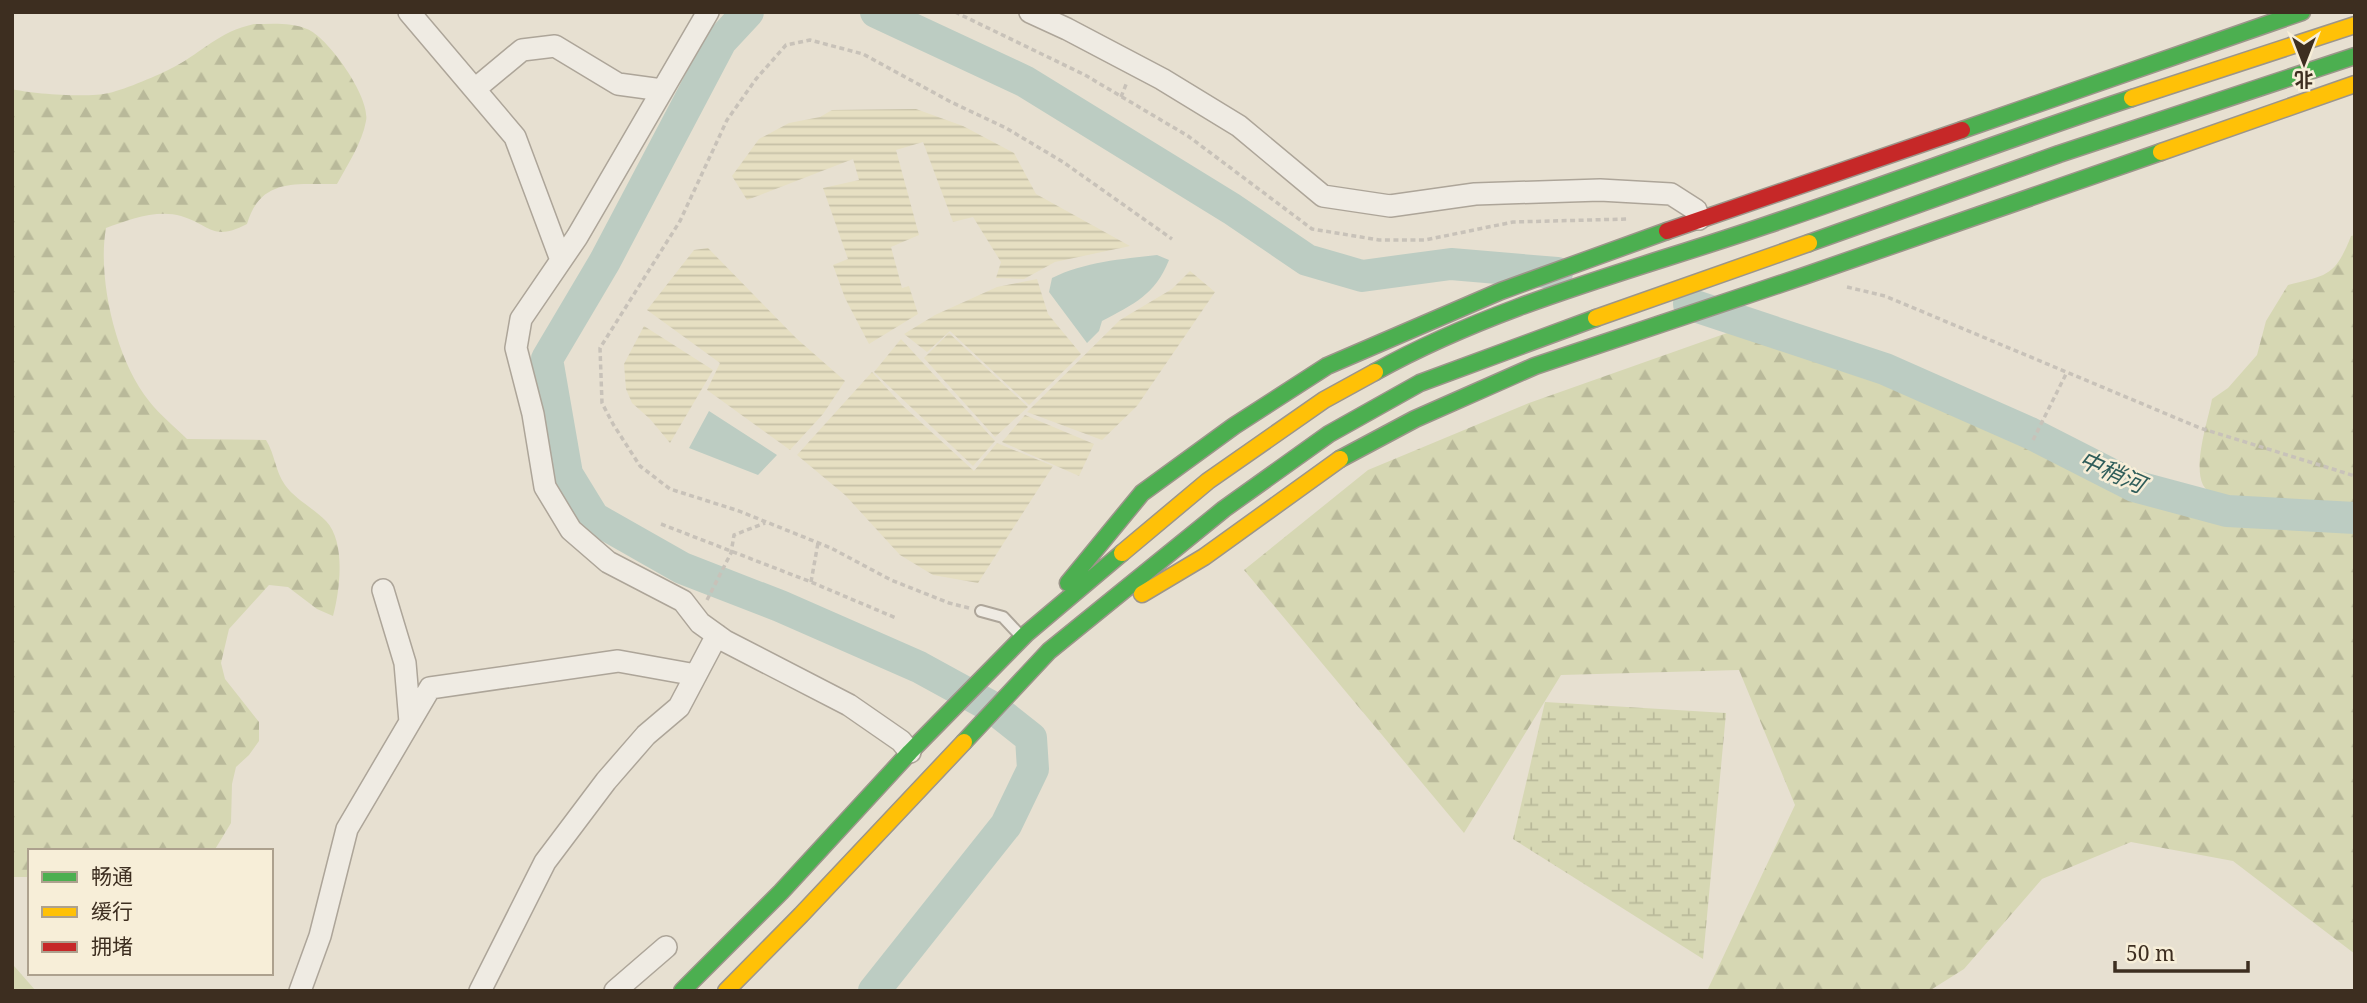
<svg xmlns="http://www.w3.org/2000/svg" width="2367" height="1003" font-family="'Noto Serif','Noto Sans SC',serif">
  <style>
    .farmland { fill: url(#farmland-rules) }
    .forest { fill: url(#forest-firs) }
    .wetland { fill: url(#wetland-marsh) }
    .water { fill: #bcccc2 }
    .lines { fill: none; stroke-linecap: round; stroke-linejoin: round }
    .river { stroke: #bcccc2; stroke-width: 32 }
    .lane-casing { stroke: #ada599; stroke-width: 14 }
    .street-casing { stroke: #ada599; stroke-width: 24 }
    .fast-casing { stroke: #9c958a; stroke-width: 19 }
    .slow-casing { stroke: #9c958a; stroke-width: 19 }
    .jam-casing { stroke: #9c958a; stroke-width: 19 }
    .path { stroke: #c8c2b9; stroke-width: 3.5; stroke-dasharray: 5 3.5; stroke-linecap: butt }
    .lane { stroke: #efebe3; stroke-width: 10 }
    .street { stroke: #efebe3; stroke-width: 21 }
    .fast { stroke: #4caf50; stroke-width: 16 }
    .slow { stroke: #ffc107; stroke-width: 16 }
    .jam { stroke: #c62828; stroke-width: 16 }
    .labels { text-anchor: middle; stroke-width: 5; stroke-linejoin: round; paint-order: stroke }
    .water-label { font-size: 23px; font-style: italic; fill: #2f5d5a; stroke: #f7eed8 }
  </style>
  <defs>
    <pattern id="farmland-rules" width="6" height="5" patternUnits="userSpaceOnUse" patternTransform="scale(1.75)"><rect width="6" height="5" fill="#e6dfc2"/><path d="M0 2.5h6" fill="none" stroke="#c6c0a6"/></pattern>
    <pattern id="forest-firs" width="22" height="20" patternUnits="userSpaceOnUse" patternTransform="scale(1.75)"><rect width="22" height="20" fill="#d6d7b3"/><path d="M5 1l3.5 6h-7zM16 11l3.5 6h-7z" fill="#b9b99a"/></pattern>
    <pattern id="wetland-marsh" width="20" height="14" patternUnits="userSpaceOnUse" patternTransform="scale(1.75)"><rect width="20" height="14" fill="#d6d7b3"/><path d="M1 5h8M5 5V1M11 12h8M15 12V8" fill="none" stroke="#b9b99a"/></pattern>
  </defs>
  <rect width="100%" height="100%" fill="#e7e0d1"/>
  <path class="farmland" d="M916 109 963 126 1014 153 1036 194 1130 246 1055 262 1024 279 996 278 1001 262 973 217 953 222 923 142 896 150 919 235 891 247 902 288 909 286 918 314 869 344 845 298 833 265 848 259 823 188 859 180 853 159 747 200 732 176 759 139 789 123 820 117 832 110Z
    M708 248 796 338 845 381 823 414 790 450 707 390 720 363 647 310 694 250Z
    M1190 271 1215 292 1137 406 1102 440 1027 412 1120 320 1172 289Z
    M1037 279 1048 314 1081 354 1029 405 950 331 927 352 904 334 935 315 997 287Z
    M644 326 713 370 670 443 650 419 632 403 626 389 624 364Z
    M949 333 1028 407 995 437 924 358Z
    M901 339 995 441 973 466 874 372Z
    M872 372 902 405 974 471 997 443 1053 466 978 583 933 575 900 555 845 495 797 455Z
    M1025 415 1094 444 1079 476 1002 442Z"/>
  <path class="forest" d="M254 24C271 24 291 22 307 29 328 37 371 98 366 121 362 143 348 164 337 184 296 185 261 177 247 224 212 242 211 225 181 216 157 209 128 220 106 228 97 278 116 361 149 401 160 415 175 427 187 439L266 440C275 454 275 471 285 485 295 499 313 508 326 521 346 542 340 590 333 616L317 609 288 587 269 585 229 629 221 663 225 679 259 722V741L249 755 236 767 232 784 231 823 214 851H30V877H12V89C32 94 89 98 109 93 126 89 159 75 174 67 204 51 218 32 254 24Z
    M2355 235V512L2222 505C2217 499 2207 492 2203 485 2193 464 2208 421 2212 399L2228 388 2257 355 2266 321 2288 285C2327 275 2335 277 2351 236Z
    M1727 333 1885 369 2030 433 2134 486 2227 511 2350 517 2355 520V954L2233 861 2131 842 2042 879 1964 969 1929 991H1707L1795 805 1739 670 1561 675 1464 833 1244 570 1368 470 1529 403Z
    M12 964 15 967 36 991H12Z"/>
  <path class="wetland" d="M1545 702 1726 713 1703 959 1513 839Z"/>
  <path class="water" d="M1157 255 1169 260C1155 295 1134 304 1102 321L1099 331 1087 343 1049 292 1052 278C1084 262 1122 259 1157 255Z
    M709 411 777 455 758 475 689 448Z"/>
  <g class="lines">
    <path class="river" d="M748 12 721 41 605 261 547 359 567 474 594 518 682 568 780 606 919 667 992 707 1031 738 1033 769 1006 825 874 991
      M876 12 1024 81 1232 209 1307 260 1362 276 1451 264 1557 273
      M1689 304 1885 369 2030 433 2134 486 2227 511 2355 518"/>
    <defs>
      <path id="lane" d="M981 611 1003 617 1018 633"/>
      <path id="street" d="M409 12 515 137 561 260
        M708 12 577 237 521 319 516 348 533 414 545 487 571 530 608 562 683 601 700 623 725 641 849 705 901 741 910 752
        M1030 12 1067 29 1162 79 1239 126 1323 196 1390 206 1475 194 1600 190 1671 194 1696 210 1699 219
        M475 89 522 50 555 46 618 84 662 90
        M383 590 405 663 410 722
        M300 991 320 936 347 829 430 688 618 661 696 675
        M480 991 545 862 606 781 646 735 679 707 717 635
        M615 991 666 947"/>
      <path id="fast" d="M1962 130 2302 12
        M1809 243 2059 154 2355 56
        M1375 372C1497 304 1635 270 1767 225 1889 184 2010 138 2132 98
        M1340 459 1415 419 1535 366 1804 276 2161 152
        M1068 583 1142 493 1234 426 1327 366 1501 291 1667 231
        M964 742 1049 651 1224 509 1329 434 1420 383 1596 318
        M682 991 781 892 910 752 1026 634 1122 553"/>
      <path id="slow" d="M2132 98 2355 25
        M2161 152 2355 84
        M1596 318 1809 243
        M1122 553 1208 481 1324 400 1375 372
        M1142 594 1204 557 1340 459
        M726 991 801 915 964 742"/>
      <path id="jam" d="M1667 231 1962 130"/>
    </defs>
    <use href="#lane" class="lane-casing"/>
    <use href="#street" class="street-casing"/>
    <use href="#fast" class="fast-casing"/>
    <use href="#slow" class="slow-casing"/>
    <use href="#jam" class="jam-casing"/>
    <path class="path" d="M955 12 1085 75 1188 136 1312 229 1379 240H1425L1513 222 1628 219
      M1121 97 1127 82
      M1847 287 1885 296 2200 428 2355 476
      M2033 440 2067 372
      M661 524 811 582 896 618
      M811 582 818 543
      M707 600 731 553 734 535 765 523
      M969 608 949 603 891 580 831 548 739 511 670 489 640 466 613 424 602 403 600 348 680 221 727 120 756 79 786 45 810 40 863 54 951 102 1006 128 1063 162 1172 239"/>
    <use href="#lane" class="lane"/>
    <use href="#street" class="street"/>
    <use href="#fast" class="fast"/>
    <use href="#slow" class="slow"/>
    <use href="#jam" class="jam"/>
  </g>
  <g class="labels">
    <g class="water-label">
      <text transform="translate(2112 472) rotate(24)" y="8">中稍河</text>
    </g>
  </g>
  <rect width="2367" height="1003" fill="none" stroke="#3d2e20" stroke-width="28"/>
  <rect x="28" y="849" width="245" height="126" fill="#f7eed8" stroke="#ada18e" stroke-width="2"/>
  <rect x="42" y="872" width="35" height="10" fill="#4caf50" stroke="#ada18e" stroke-width="2"/>
  <text x="91" y="884" font-size="21" fill="#3d2e20">畅通</text>
  <rect x="42" y="907" width="35" height="10" fill="#ffc107" stroke="#ada18e" stroke-width="2"/>
  <text x="91" y="919" font-size="21" fill="#3d2e20">缓行</text>
  <rect x="42" y="942" width="35" height="10" fill="#c62828" stroke="#ada18e" stroke-width="2"/>
  <text x="91" y="954" font-size="21" fill="#3d2e20">拥堵</text>
  <g transform="translate(2304 63) rotate(180)" stroke="#f7eed8" stroke-width="5" paint-order="stroke">
  <path d="M0-5L12 26L0 18L-12 26Z" fill="#3d2e20"/>
  <text y="-10" font-size="19" font-weight="bold" text-anchor="middle" fill="#3d2e20">北</text>
  </g>
  <path d="M2115 961v10h133v-10" fill="none" stroke="#3d2e20" stroke-width="3.5"/>
  <text x="2126" y="961" font-size="21" fill="#3d2e20" stroke="#f7eed8" stroke-width="5" paint-order="stroke">50 m</text>
</svg>
